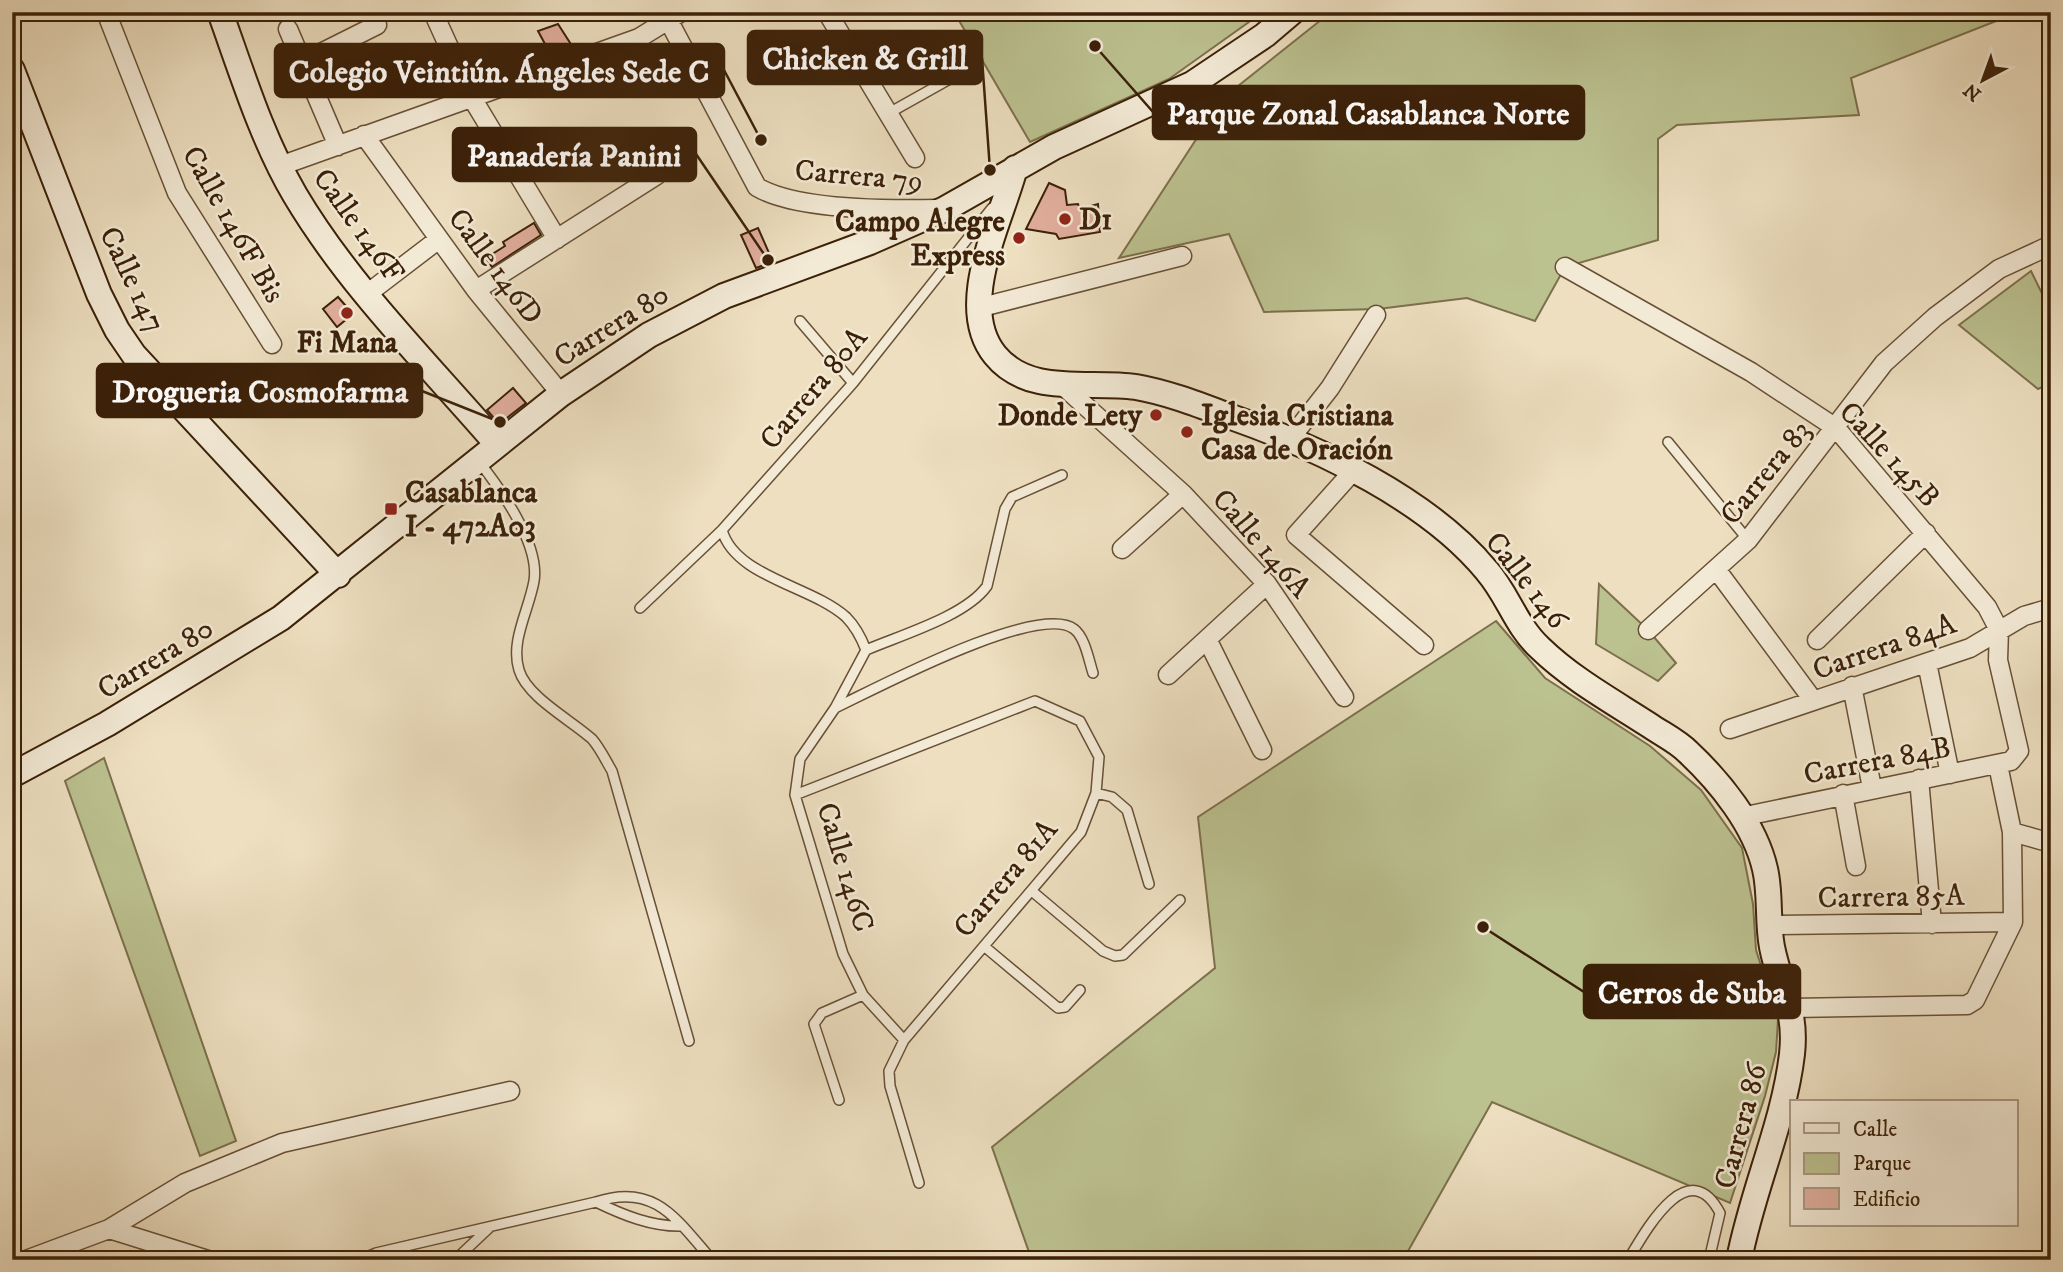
<svg xmlns="http://www.w3.org/2000/svg" width="2063" height="1272" font-family="'IM FELL DW Pica',serif">
  <style>
    .green { fill: #bcc190; stroke: #7c704c; stroke-width: 2 }
    .building { fill: #e1ae9d; stroke: #3b2008; stroke-width: 2 }
    .lines { fill: none; stroke-linecap: round; stroke-linejoin: round }
    .lane-casing { stroke: #685036; stroke-width: 12 }
    .street-casing { stroke: #685036; stroke-width: 21 }
    .secondary-casing { stroke: #3b2008; stroke-width: 28 }
    .lane { stroke: #f3ead6; stroke-width: 9 }
    .street { stroke: #f3ead6; stroke-width: 18 }
    .secondary { stroke: #f3ead6; stroke-width: 24 }
    .poi-dot { fill: #8f2418; stroke: #f3ead6; stroke-width: 2.5 }
    .labels { text-anchor: middle; stroke-width: 5; stroke-linejoin: round; paint-order: stroke }
    .street-label { font-size: 30px; fill: #3b2008; stroke: #f3ead6 }
    .poi-label { font-size: 30px; font-weight: bold; fill: #3b2008; stroke: #f3ead6; text-anchor: start }
    .leader { fill: none; stroke: #3b2008; stroke-width: 2.5 }
    .callout-dot { fill: #3b2008; stroke: #f3ead6; stroke-width: 2.5 }
    .callout { fill: #3b2008; stroke: #3b2008; stroke-width: 2.5 }
    .callout-label { font-size: 32px; text-anchor: middle; font-weight: bold; fill: #fff }
  </style>
  <rect width="100%" height="100%" fill="#eddfc0"/>
  <filter id="stains"><feTurbulence type="fractalNoise" baseFrequency=".00286" numOctaves="4"/><feColorMatrix values="0 0 0 0 .2 0 0 0 0 .09 0 0 0 0 .02 0 0 0 .5 -.17"/></filter>
  <radialGradient id="worn" r=".72"><stop offset=".6" stop-color="#630" stop-opacity="0"/><stop offset="1" stop-color="#630" stop-opacity=".3"/></radialGradient>
  <path class="green" d="M954 12H1263L1169 79 1030 142Z
    M1331 12H2019L1851 78 1859 115 1677 125 1658 139V240L1565 267 1535 321 1467 298 1378 309 1264 312 1229 234 1119 258 1223 98Z
    M2031 271 2051 312V383L2038 389 1959 325Z
    M1599 584 1648 630 1676 663 1658 681 1596 644Z
    M1496 621 1545 678 1650 746 1701 790 1742 848 1753 904 1756 950 1778 1019 1776 1052 1765 1096 1730 1203 1492 1102 1403 1260H1017L1030 1255 992 1147 1215 968 1198 817Z
    M104 758 236 1141 200 1156 65 781Z"/>
  <path class="building" d="M558 24 574 49 552 57 538 31Z
    M1049 183 1065 190 1067 205 1078 204 1080 209 1098 204 1100 232 1059 239 1056 234 1026 229Z
    M534 223 541 235 492 267 486 258 505 246 503 242Z
    M758 228 773 262 756 268 741 235Z
    M338 297 353 314 337 327 323 309Z
    M513 388 526 403 499 424 487 410Z"/>
  <g class="lines">
    <defs>
      <path id="lane" d="M889 113 971 67
        M800 321 853 383
        M1668 442 1748 540
        M480 463C502 491 540 545 534 581 529 610 510 641 519 670 527 697 571 720 592 739 600 748 606 761 612 771L689 1041
        M722 530C735 577 812 586 846 617 856 627 861 637 866 650L835 708 800 759 795 795 843 954 863 995 904 1040
        M640 608 722 530 853 383 992 208
        M866 650C901 635 966 616 987 586L1005 509 1012 497 1062 475
        M835 708C875 689 1038 602 1074 629 1085 637 1089 661 1093 673
        M1096 793 1112 797 1127 810 1149 884
        M795 795 1035 701 1080 721 1099 757 1096 793 1081 832 904 1040 889 1071 890 1086 919 1183
        M1033 892 1103 951 1115 956 1123 955 1180 900
        M985 947 1058 1008 1065 1007 1080 990
        M839 1100 814 1024 822 1013 863 995
        M682 1226C652 1227 623 1215 596 1202 655 1182 677 1220 712 1260
        M360 1260 376 1253 596 1202
        M405 1260 410 1245
        M455 1260 489 1228
        M1628 1260C1645 1232 1688 1152 1720 1213L1709 1260"/>
      <path id="street" d="M106 12 177 193 272 344
        M433 12 472 98 557 239
        M664 12 757 187C796 210 891 210 937 209
        M827 12 915 158
        M288 29 338 146
        M303 62 377 25
        M364 135 476 290 561 394
        M280 166 639 38 681 12
        M1565 267 1751 372 1836 428 1987 607 1999 630 1998 660 2019 751 2011 761 1741 817
        M476 290 657 175
        M367 294 439 239
        M978 308 1182 256
        M1060 383 1183 494 1267 584 1344 697
        M1290 439 1330 388 1376 315
        M1355 469 1296 535 1424 645
        M1122 549 1183 494
        M1716 569 1813 700
        M1648 630 1748 540 1884 363 1935 317 1999 269 2051 245
        M1207 639 1262 750
        M1817 640 1926 533
        M1927 663 1950 774
        M1168 675 1267 584
        M1852 686 1872 788
        M1730 729 1970 648 2024 616 2051 608
        M1919 779 1932 924
        M1843 794 1856 866
        M2012 832 2051 843
        M1769 925 2013 922
        M1792 1008 1967 1005 1975 1000 2013 922 2012 832 1998 765
        M109 1229 185 1183 282 1143 510 1091
        M26 1260 109 1229 208 1260"/>
      <path id="secondary" d="M220 12C242 73 262 139 295 195 349 286 428 364 497 444
        M12 70 99 294 117 330 134 355 338 575
        M1015 168C1001 221 955 306 995 355 1029 397 1090 380 1136 387 1170 393 1202 406 1234 418 1319 448 1429 500 1487 571 1508 595 1516 626 1540 648 1572 679 1612 701 1649 725 1662 734 1677 741 1688 752 1720 782 1755 825 1765 869 1771 894 1767 921 1772 947 1780 988 1797 1008 1792 1054 1784 1123 1752 1191 1739 1260
        M12 775 107 724 281 618 561 394 649 335 724 296 870 242 945 209 1054 147 1192 84 1265 35 1292 12"/>
    </defs>
    <use href="#lane" class="lane-casing"/>
    <use href="#street" class="street-casing"/>
    <use href="#secondary" class="secondary-casing"/>
    <use href="#lane" class="lane"/>
    <use href="#street" class="street"/>
    <use href="#secondary" class="secondary"/>
  </g>
  <g class="poi-dot">
    <circle cx="1065" cy="219" r="7"/>
    <circle cx="1019" cy="238" r="7"/>
    <circle cx="347" cy="313" r="7"/>
    <circle cx="1156" cy="415" r="7"/>
    <circle cx="1187" cy="432" r="7"/>
    <rect x="384" y="502" width="14" height="14" rx="3.5"/>
  </g>
  <g class="labels">
    <g class="street-label">
      <text transform="translate(859 175) rotate(5)" y="10">Carrera 79</text>
      <text transform="translate(234 224) rotate(60)" y="10">Calle 146F Bis</text>
      <text transform="translate(359 225) rotate(54)" y="10">Calle 146F</text>
      <text transform="translate(496 266) rotate(53)" y="10">Calle 146D</text>
      <text transform="translate(133 279) rotate(64)" y="10">Calle 147</text>
      <text transform="translate(611 325) rotate(-32)" y="10">Carrera 80</text>
      <text transform="translate(813 388) rotate(-50)" y="10">Carrera 80A</text>
      <text transform="translate(1890 454) rotate(47)" y="10">Calle 145B</text>
      <text transform="translate(1765 472) rotate(-51)" y="10">Carrera 83</text>
      <text transform="translate(1262 543) rotate(49)" y="10">Calle 146A</text>
      <text transform="translate(1527 580) rotate(52)" y="10">Calle 146</text>
      <text transform="translate(1884 646) rotate(-19)" y="10">Carrera 84A</text>
      <text transform="translate(155 658) rotate(-31)" y="10">Carrera 80</text>
      <text transform="translate(1877 760) rotate(-11)" y="10">Carrera 84B</text>
      <text transform="translate(846 867) rotate(73)" y="10">Calle 146C</text>
      <text transform="translate(1005 878) rotate(-50)" y="10">Carrera 81A</text>
      <text transform="translate(1891 896) rotate(-1)" y="10">Carrera 85A</text>
      <text transform="translate(1740 1126) rotate(-75)" y="10">Carrera 86</text>
    </g>
    <g class="poi-label">
      <text x="1079" y="229">D1</text>
      <text x="1005" y="231" text-anchor="end">Campo Alegre<tspan x="1005" dy="34">Express</tspan></text>
      <text x="347" y="352" text-anchor="middle">Fi Mana</text>
      <text x="1142" y="425" text-anchor="end">Donde Lety</text>
      <text x="1201" y="425">Iglesia Cristiana<tspan x="1201" dy="34">Casa de Oración</tspan></text>
      <text x="405" y="502">Casablanca<tspan x="405" dy="34">I - 472A03</tspan></text>
    </g>
  </g>
  <path class="leader" d="M990 170L982 58M761 140L724 70M1095 46L1153 112M768 260L696 154M500 422L422 391M1483 927L1584 992"/>
  <g class="callout-dot">
    <circle cx="990" cy="170" r="7"/>
    <circle cx="761" cy="140" r="7"/>
    <circle cx="1095" cy="46" r="7"/>
    <circle cx="768" cy="260" r="7"/>
    <circle cx="500" cy="422" r="7"/>
    <circle cx="1483" cy="927" r="7"/>
  </g>
  <g class="callout">
    <rect x="748" y="31" width="234" height="53" rx="7"/>
    <rect x="275" y="44" width="449" height="53" rx="7"/>
    <rect x="1153" y="86" width="431" height="53" rx="7"/>
    <rect x="453" y="128" width="243" height="53" rx="7"/>
    <rect x="97" y="364" width="325" height="53" rx="7"/>
    <rect x="1584" y="965" width="216" height="53" rx="7"/>
  </g>
  <g class="callout-label">
    <text x="865" y="69">Chicken &amp; Grill</text>
    <text x="499" y="82">Colegio Veintiún. Ángeles Sede C</text>
    <text x="1368" y="124">Parque Zonal Casablanca Norte</text>
    <text x="574" y="166">Panadería Panini</text>
    <text x="260" y="402">Drogueria Cosmofarma</text>
    <text x="1692" y="1003">Cerros de Suba</text>
  </g>
  <rect width="2063" height="1272" fill="none" stroke="#eddfc0" stroke-width="42"/>
  <rect x="14" y="14" width="2035" height="1244" fill="none" stroke="#3b2008" stroke-width="3.5"/>
  <rect x="21" y="21" width="2021" height="1230" fill="none" stroke="#3b2008" stroke-width="2"/>
  <rect x="1790" y="1100" width="228" height="126" fill="#f3ead6" stroke="#a99984" stroke-width="2"/>
  <rect x="1804" y="1123" width="35" height="10" fill="#f3ead6" stroke="#a99984" stroke-width="2"/>
  <text x="1853" y="1136" font-size="21" fill="#3b2008">Calle</text>
  <rect x="1804" y="1153" width="35" height="21" fill="#bcc190" stroke="#a99984" stroke-width="2"/>
  <text x="1853" y="1170" font-size="21" fill="#3b2008">Parque</text>
  <rect x="1804" y="1188" width="35" height="21" fill="#e1ae9d" stroke="#a99984" stroke-width="2"/>
  <text x="1853" y="1206" font-size="21" fill="#3b2008">Edificio</text>
  <g transform="translate(1983 80) rotate(221)" stroke="#f3ead6" stroke-width="5" paint-order="stroke">
  <path d="M0-5L12 26L0 18L-12 26Z" fill="#3b2008"/>
  <text y="-10" font-size="19" font-weight="bold" text-anchor="middle" fill="#3b2008">N</text>
  </g>
  <rect width="100%" height="100%" filter="url(#stains)"/>
  <rect width="100%" height="100%" fill="url(#worn)"/>
</svg>
